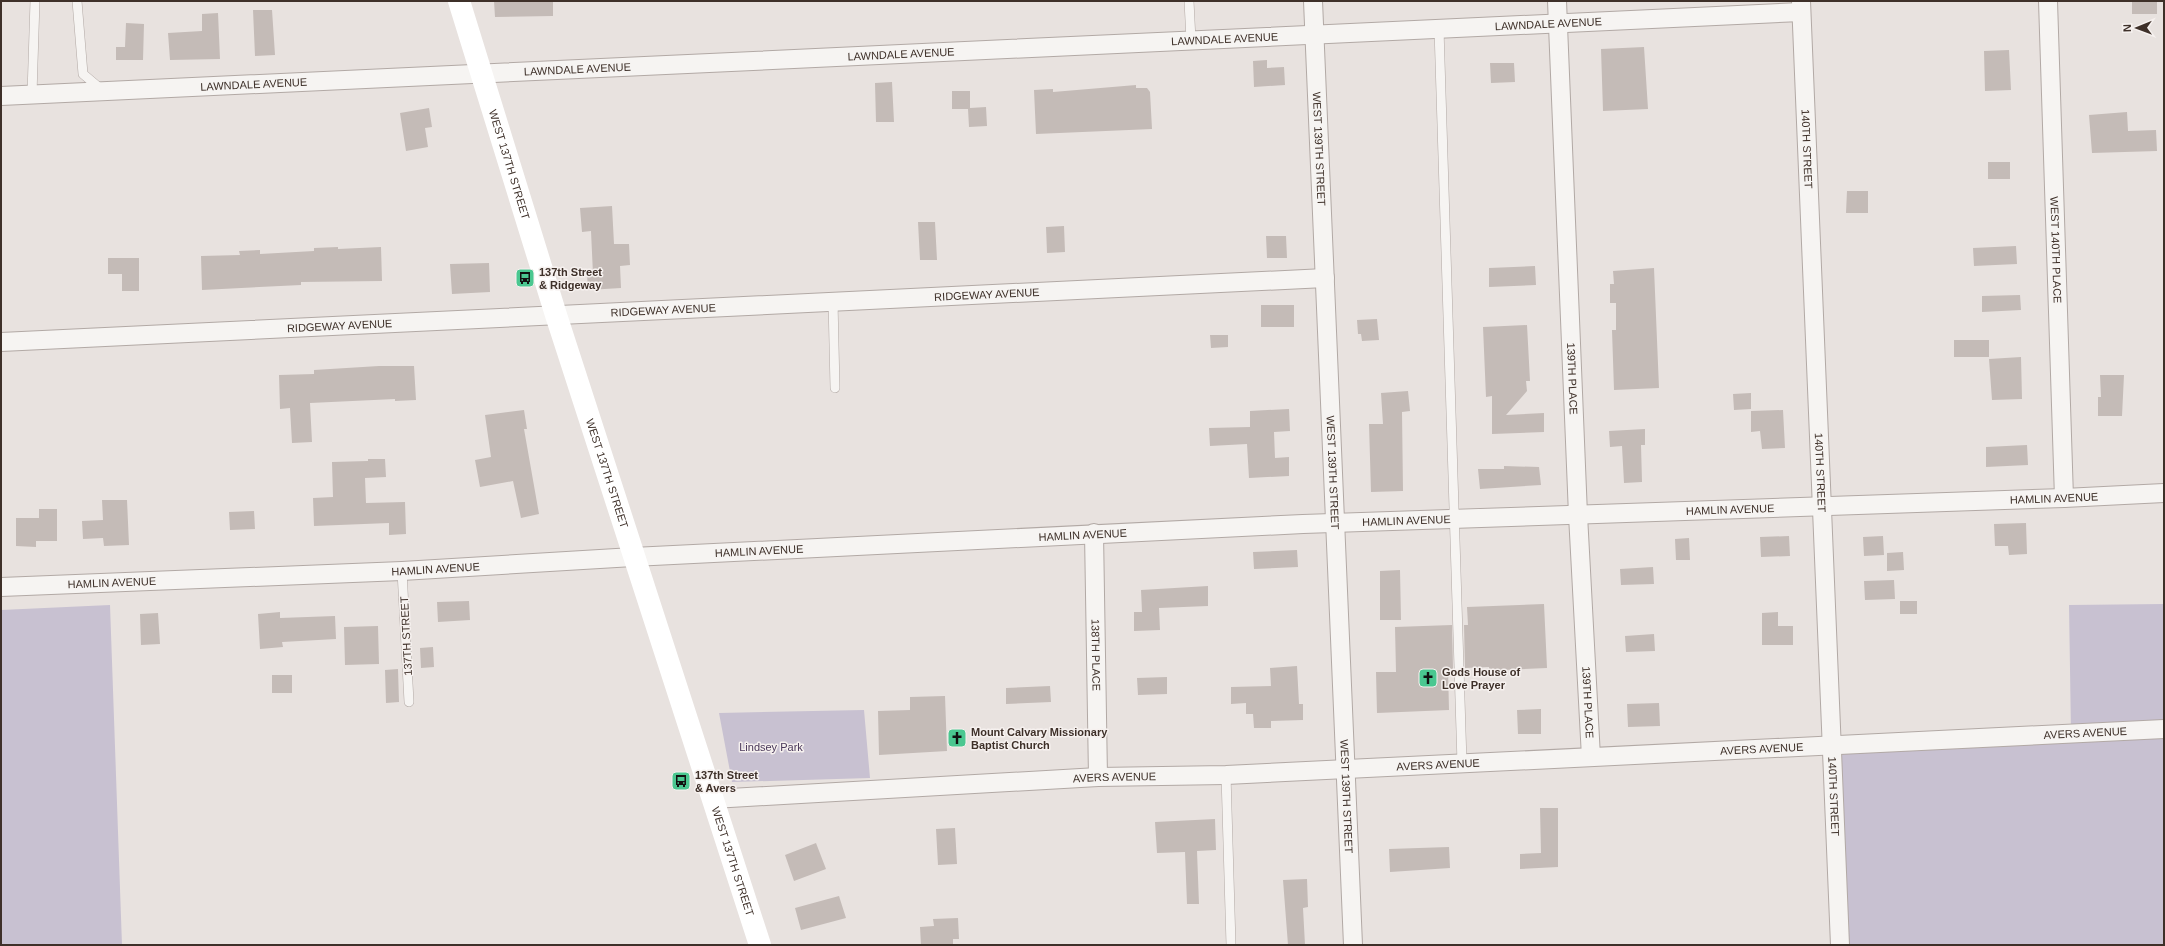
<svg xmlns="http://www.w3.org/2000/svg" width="2165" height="946" font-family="Helvetica,sans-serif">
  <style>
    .green { fill: #c8c1d1 }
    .building { fill: #c4bbb7 }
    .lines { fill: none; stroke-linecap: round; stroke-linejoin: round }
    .service-casing { stroke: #b2a9a5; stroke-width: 10 }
    .minor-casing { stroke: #b2a9a5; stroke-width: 20 }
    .service { stroke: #f6f4f2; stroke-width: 9 }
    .minor { stroke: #f6f4f2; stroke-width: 18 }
    .secondary { stroke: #fff; stroke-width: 22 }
    .labels { text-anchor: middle; stroke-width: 3; stroke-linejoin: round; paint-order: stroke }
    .street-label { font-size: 11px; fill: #3e3029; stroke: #f6f1ef }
    .poi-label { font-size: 11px; font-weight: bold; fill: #3e3029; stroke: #f6f1ef; text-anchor: start }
    .park-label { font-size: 11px; fill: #493759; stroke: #f6f1ef }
  </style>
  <rect width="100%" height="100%" fill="#e8e2df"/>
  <path class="green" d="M2164 604V945H1840L1831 745 2071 733 2069 605Z
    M110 605 122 945H1V610Z
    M864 710 870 778 732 782 719 713Z"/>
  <path class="building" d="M494 1H553V16L495 17Z
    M2132 1H2157V14H2132Z
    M253 10H272L275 55 255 56Z
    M218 13 220 59 170 60 168 33 202 31V14Z
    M126 23 144 24 143 60H116V47H125Z
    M1644 47 1648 109 1603 111 1601 49Z
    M2009 50 2011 90 1985 91 1984 51Z
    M1267 60V68L1284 67 1285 85 1254 87 1253 61Z
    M1490 63H1514L1515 82 1491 83Z
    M892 82 894 122H876L875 83Z
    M1136 85V88H1147L1150 92 1152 129 1036 134 1034 90 1053 89V92Z
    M952 91H970V108L986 107 987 126 969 127 968 109H952Z
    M429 108 432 127 425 128 428 147 406 151 400 113Z
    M2127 112 2128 131 2156 130 2157 151 2092 153 2089 115Z
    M1988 162H2010V179H1988Z
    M1847 191H1868V213H1846Z
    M612 206 614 244H629L630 265 620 266 621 288 588 290 587 274H593L591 231 582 232 580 208Z
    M918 222H935L937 260H920Z
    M1064 226 1065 252 1047 253 1046 227Z
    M1266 236H1286L1287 258H1267Z
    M2016 246 2017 264 1974 266 1973 248Z
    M338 247V249L381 247 382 281 301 282V285L202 290 201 256 240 255 239 251 260 250V254L314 251V248Z
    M108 258H139V291H122V274H108Z
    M489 263 490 292 452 294 450 264Z
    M1535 266 1536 285 1489 287V268Z
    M1654 268 1659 388 1614 390 1612 330H1616V303H1610V284H1614L1613 271Z
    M2020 295 2021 310 1982 312V296Z
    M1261 305H1294V327H1261Z
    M1377 319 1379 340 1362 341 1361 334H1358L1357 320Z
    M1527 325 1530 381H1526L1527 391 1506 415 1544 413V432L1492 434V396L1486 397 1483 327Z
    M1210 335H1228V347L1211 348Z
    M1954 340H1989V357H1954Z
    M2021 357 2022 399 1992 400 1989 359Z
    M379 366H414L416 400 395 401V399L310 403 312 442 292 443 290 408 280 409 279 375 314 374V370Z
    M2100 375H2124L2122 416H2098V397H2101Z
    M1408 391 1410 411 1402 412 1403 491 1371 492 1369 424H1383L1381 393Z
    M1751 393V409L1734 410 1733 394Z
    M1289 409 1290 431 1274 432 1275 458 1289 457V476L1249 478 1247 444 1210 446 1209 428 1250 427V411Z
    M524 410 527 429H524L539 514 521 518 513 481 480 487 475 460 491 457 485 415Z
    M1783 410 1785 448 1762 449 1760 431 1751 432V411Z
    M1645 429V445H1641L1642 482 1624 483 1622 446 1610 447 1609 431Z
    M2027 445 2028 465 1986 467V447Z
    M368 459H385L386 477 365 478 366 503 405 502 406 534 389 535V523L314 526 313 498 333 497 332 462 368 461Z
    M1504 466 1539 467 1541 485 1480 489 1478 469H1504Z
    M102 500H127L129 545 104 546 103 538 83 539 82 521 103 520Z
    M39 509H57V541H36V547L16 546V518H39Z
    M254 511 255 529 230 530 229 512Z
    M2026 523 2027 554 2009 555 2008 546H1995L1994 524Z
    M1789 536 1790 556 1761 557 1760 537Z
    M1883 536 1884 555 1864 556 1863 537Z
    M1689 538 1690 560H1676L1675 539Z
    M1297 550 1298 567 1254 569 1253 552Z
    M1903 552 1904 570 1887 571V553Z
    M1653 567 1654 584 1621 585 1620 569Z
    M1400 570 1401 620H1380V571Z
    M1894 580 1895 599 1865 600 1864 581Z
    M1208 586V606L1159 608 1160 630 1134 631V612H1142L1141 590Z
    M469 601 470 620 438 622 437 602Z
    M1900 601H1917V614H1900Z
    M1544 604 1547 668 1502 670 1503 674 1489 675V667L1465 668 1464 625H1468L1467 607Z
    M280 612V618L335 616 336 639 282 642 283 647 260 649 258 614Z
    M1778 612V626H1793V645H1762V613Z
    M158 613 160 644 141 645 140 614Z
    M1452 625 1453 669H1448L1449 710 1377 713 1376 672H1396L1395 627Z
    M378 626 379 664 345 665 344 627Z
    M1654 634 1655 651 1626 652 1625 636Z
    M433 647 434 667 421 668 420 648Z
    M1297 666 1299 704H1303V720L1271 721V728H1254L1253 714H1246V703L1231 704V687L1271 686 1270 668Z
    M398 669 399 702 386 703 385 670Z
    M272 675H292V693H272Z
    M1167 677V694L1138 695 1137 678Z
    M1050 686 1051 702 1006 704V688Z
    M945 696 947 751 879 755 878 711 910 710V697Z
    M1659 703 1660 726 1628 727 1627 704Z
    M1541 709V734H1518L1517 710Z
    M1540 808H1558V867L1520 869V854L1541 853Z
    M1215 819 1216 850 1197 851 1199 904H1187L1185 852 1157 853 1155 822Z
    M955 828 957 864 938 865 936 829Z
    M816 843 826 869 794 881 785 855Z
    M1449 847 1450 868 1390 872 1389 849Z
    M1307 879 1308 907 1303 908 1305 945H1288L1283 880Z
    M839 896 846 918 801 930 795 908Z
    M958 918 959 939H953V945H921L920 927 934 926 933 919Z"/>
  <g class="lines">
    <defs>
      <path id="service" d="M77 1 83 74 102 90
        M1189 1 1191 40
        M1439 29 1462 763
        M32 94 35 1
        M833 301 835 388
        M402 571 409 702
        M1226 775 1231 945"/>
      <g id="minor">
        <path id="s1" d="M1313 1 1353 945"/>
        <path id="s2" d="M1557 1 1578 515 1591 757"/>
        <path id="s3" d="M1801 1 1840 945"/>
        <path id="s4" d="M2048 1 2064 498"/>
        <path id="s5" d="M1 96 1801 12"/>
        <path id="s6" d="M1 342 1325 278"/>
        <path id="s7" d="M1094 533 1098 777"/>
        <path id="s8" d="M1 587 402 571 633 557 1303 524 2064 498 2164 493"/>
        <path id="s9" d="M713 799 1098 777 1226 775 2164 729"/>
      </g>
    </defs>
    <use href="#service" class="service-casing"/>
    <use href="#minor" class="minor-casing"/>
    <use href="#service" class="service"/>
    <use href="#minor" class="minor"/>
    <path class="secondary" id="s10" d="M459 1 556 315 760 945"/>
  </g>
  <defs>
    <symbol id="bus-square" viewBox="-11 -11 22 22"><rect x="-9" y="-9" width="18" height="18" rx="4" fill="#4ac790" stroke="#f6f1ef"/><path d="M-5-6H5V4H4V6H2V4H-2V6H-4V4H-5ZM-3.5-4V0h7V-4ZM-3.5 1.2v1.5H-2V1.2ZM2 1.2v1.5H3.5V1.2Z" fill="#111"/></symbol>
    <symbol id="church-square" viewBox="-11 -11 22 22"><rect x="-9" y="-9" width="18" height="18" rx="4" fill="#4ac790" stroke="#f6f1ef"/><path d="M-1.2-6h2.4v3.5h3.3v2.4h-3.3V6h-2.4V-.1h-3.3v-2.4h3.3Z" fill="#111"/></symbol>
  </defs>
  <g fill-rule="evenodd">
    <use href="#bus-square" x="514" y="267" width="22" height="22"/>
    <use href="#church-square" x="1417" y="667" width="22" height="22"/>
    <use href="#church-square" x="946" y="727" width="22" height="22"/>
    <use href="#bus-square" x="670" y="770" width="22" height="22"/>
  </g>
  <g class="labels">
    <g class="street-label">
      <text dy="4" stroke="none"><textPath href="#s5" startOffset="1549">LAWNDALE AVENUE</textPath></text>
      <text dy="4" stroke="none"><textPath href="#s5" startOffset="1225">LAWNDALE AVENUE</textPath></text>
      <text dy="4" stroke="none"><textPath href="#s5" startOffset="901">LAWNDALE AVENUE</textPath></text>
      <text dy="4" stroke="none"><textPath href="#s5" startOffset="577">LAWNDALE AVENUE</textPath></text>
      <text dy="4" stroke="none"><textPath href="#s5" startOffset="253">LAWNDALE AVENUE</textPath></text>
      <text dy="4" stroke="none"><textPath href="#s1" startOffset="148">WEST 139TH STREET</textPath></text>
      <text dy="4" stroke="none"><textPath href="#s3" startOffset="148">140TH STREET</textPath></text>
      <text dy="4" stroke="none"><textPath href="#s10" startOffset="171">WEST 137TH STREET</textPath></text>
      <text dy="4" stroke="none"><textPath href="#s4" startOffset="249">WEST 140TH PLACE</textPath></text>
      <text dy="4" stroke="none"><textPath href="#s6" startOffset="987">RIDGEWAY AVENUE</textPath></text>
      <text dy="4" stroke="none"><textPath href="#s6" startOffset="663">RIDGEWAY AVENUE</textPath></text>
      <text dy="4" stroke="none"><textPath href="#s6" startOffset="339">RIDGEWAY AVENUE</textPath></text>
      <text dy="4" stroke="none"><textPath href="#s2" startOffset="378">139TH PLACE</textPath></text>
      <text dy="4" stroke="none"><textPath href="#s1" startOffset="472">WEST 139TH STREET</textPath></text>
      <text dy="4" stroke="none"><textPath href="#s3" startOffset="472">140TH STREET</textPath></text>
      <text dy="4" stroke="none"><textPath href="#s10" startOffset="495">WEST 137TH STREET</textPath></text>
      <text dy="4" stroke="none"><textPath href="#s8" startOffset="2055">HAMLIN AVENUE</textPath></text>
      <text dy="4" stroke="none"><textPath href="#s8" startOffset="1731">HAMLIN AVENUE</textPath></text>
      <text dy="4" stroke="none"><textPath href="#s8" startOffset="1407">HAMLIN AVENUE</textPath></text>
      <text dy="4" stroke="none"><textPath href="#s8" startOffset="1083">HAMLIN AVENUE</textPath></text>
      <text dy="4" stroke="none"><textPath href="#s8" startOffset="759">HAMLIN AVENUE</textPath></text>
      <text dy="4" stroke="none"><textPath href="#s8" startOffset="435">HAMLIN AVENUE</textPath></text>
      <text dy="4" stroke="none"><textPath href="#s8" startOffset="111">HAMLIN AVENUE</textPath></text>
      <text transform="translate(406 636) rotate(-93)" y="4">137TH STREET</text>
      <text dy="4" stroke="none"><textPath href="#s7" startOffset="122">138TH PLACE</textPath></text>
      <text dy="4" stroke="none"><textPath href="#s2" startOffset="702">139TH PLACE</textPath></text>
      <text dy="4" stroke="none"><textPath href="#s9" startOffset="1374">AVERS AVENUE</textPath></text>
      <text dy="4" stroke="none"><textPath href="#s9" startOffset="1050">AVERS AVENUE</textPath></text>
      <text dy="4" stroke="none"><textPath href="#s9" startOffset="726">AVERS AVENUE</textPath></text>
      <text dy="4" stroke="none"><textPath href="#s9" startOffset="402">AVERS AVENUE</textPath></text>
      <text dy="4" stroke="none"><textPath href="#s1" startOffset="796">WEST 139TH STREET</textPath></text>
      <text dy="4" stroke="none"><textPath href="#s3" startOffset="796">140TH STREET</textPath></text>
      <text dy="4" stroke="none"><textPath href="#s10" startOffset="903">WEST 137TH STREET</textPath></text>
    </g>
    <g class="poi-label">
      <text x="539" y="276">137th Street<tspan x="539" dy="13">&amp; Ridgeway</tspan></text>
      <text x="1442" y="676">Gods House of<tspan x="1442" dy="13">Love Prayer</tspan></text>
      <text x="971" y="736">Mount Calvary Missionary<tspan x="971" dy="13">Baptist Church</tspan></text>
      <text x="695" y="779">137th Street<tspan x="695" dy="13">&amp; Avers</tspan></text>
    </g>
    <g class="park-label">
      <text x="771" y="751">Lindsey Park</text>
    </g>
  </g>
  <rect width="2165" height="946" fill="none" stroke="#3e3029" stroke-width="4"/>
  <g transform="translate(2137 28) rotate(269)" stroke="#f6f1ef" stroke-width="3" paint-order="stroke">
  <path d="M0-3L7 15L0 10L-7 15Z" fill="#3e3029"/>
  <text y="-6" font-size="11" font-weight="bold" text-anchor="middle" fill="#3e3029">N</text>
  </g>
</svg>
